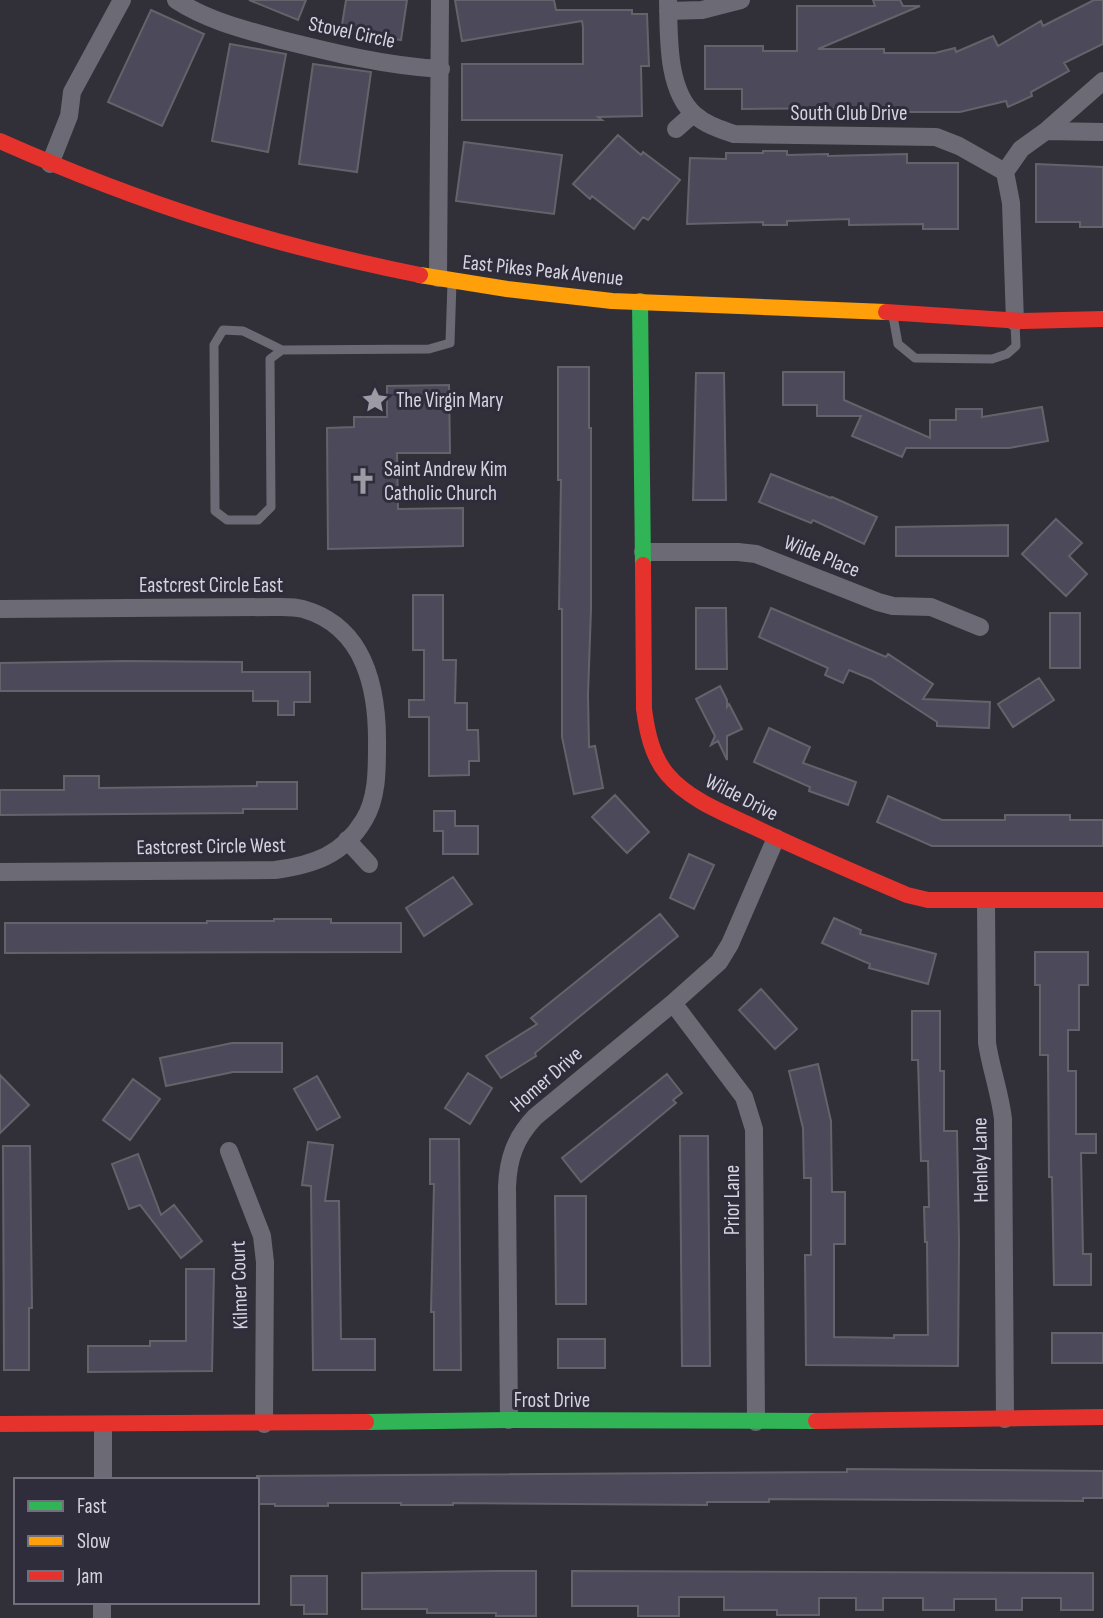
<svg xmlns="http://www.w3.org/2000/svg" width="1103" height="1618" font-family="'Sofia Sans Condensed',sans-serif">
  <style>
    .building { fill: #4c495a; stroke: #64636a; stroke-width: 2 }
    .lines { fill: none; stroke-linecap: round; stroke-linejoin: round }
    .lane { stroke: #6c6a74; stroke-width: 9 }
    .street { stroke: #6c6a74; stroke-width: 18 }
    .fast { stroke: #30b455; stroke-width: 16 }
    .slow { stroke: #ff9f0a; stroke-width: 16 }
    .jam { stroke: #e5322d; stroke-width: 16 }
    .labels { text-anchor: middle; stroke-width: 6; stroke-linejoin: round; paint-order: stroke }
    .street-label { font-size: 21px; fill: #d5d3dd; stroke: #2f2c3b }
    .poi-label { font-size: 21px; fill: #d5d3dd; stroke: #2f2c3b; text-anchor: start }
  </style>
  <rect width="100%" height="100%" fill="#313038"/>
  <path class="building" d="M249 0H306L298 20Z
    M346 0H407L401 40 341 31Z
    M455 0H554L556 10H632V14H647L649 66H641L642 116 598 117 602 120H462V64H583V27L582 21 462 41Z
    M873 0H900L903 6H920L818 49H884V53H935L955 48 956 52 993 36 998 46 1041 21 1043 26 1094 0H1103V44L1064 63 1069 71 1031 92 1032 96 1008 107 1006 101 960 112H866V108L742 109V89H705V46H763V51H797V6H875Z
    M151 10 204 34 162 126 108 102Z
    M230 44 286 54 268 152 212 141Z
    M313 64 371 72 357 172 299 164Z
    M618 135 641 155 643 152 680 180 648 220 643 217 634 229 592 196 590 199 573 184Z
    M464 142 562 155 554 214 456 201Z
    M763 151H787V155L828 154V156L907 154V163H958V229H923V224L849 225V219L787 221V225H763V222L687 224 690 158 726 159V153H763Z
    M1036 164 1103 167V227H1080V222H1036Z
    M558 367H589V428H591V609L588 695 589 747 595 746 603 788 574 794 562 737V609H559L561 480H558Z
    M783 372H844V400L930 438V420H956V409H982V417L1042 407 1048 441 1009 448H906L902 457 852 436 861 416H817V405H783Z
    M696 373H724L726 500H693Z
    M449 385 450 453H397L398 509 463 508V546L328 549 327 428 354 427V417H387V386Z
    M771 474 831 498 832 497 877 517 864 544 813 520 811 523 759 502Z
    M1056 519 1082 543 1069 556 1087 574 1066 596 1022 554Z
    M1008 525V556H896V527Z
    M413 595H443V660H456L455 703H467V730H478L479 761H469V775L429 776V717H409V700H424V650H413Z
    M696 608H726L727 669H696Z
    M771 608 886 657 888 654 933 684 923 699 990 702 989 728 937 726V722L871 679 849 670 843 683 825 675 828 668 759 637Z
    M1050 613H1080V668H1050Z
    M126 661 242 662V672H310V702H294V715H278V701H253V691H0V663Z
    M1039 678 1054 700 1013 727 998 704Z
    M720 686 727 700V707L729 704 742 729 727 736V760L718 741 711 745 715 736 696 699Z
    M769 728 810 747 803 763 856 782 848 805 809 791 810 787 754 762Z
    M64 776H99V788L257 786V782H297V809H243V813L0 815V790H64Z
    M615 795 649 832 627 853 592 817Z
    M888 796 942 820H1005V815H1070V820H1103V846H932L877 822Z
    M434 811H455V826H478V854H443V831H434Z
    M689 854 714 865 694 909 670 898Z
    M453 877 472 904 424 936 406 908Z
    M660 914 678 936 535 1053 536 1056 501 1078 486 1056 537 1024 531 1018Z
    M834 918 861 930 860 934 936 954 928 984 869 968 870 964 822 943Z
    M274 919H331V923H401V952L5 953V923H207V921H274Z
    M1035 952H1088V985H1079V1030H1068V1071H1076V1134H1096V1153H1081L1083 1254H1091V1285H1054L1052 1177H1049L1048 1055H1040V985H1035Z
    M761 989 797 1029 775 1049 739 1010Z
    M912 1011H940V1071H944V1131H957L959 1241 958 1366 806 1365 805 1255H811V1178H804L803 1128 789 1071 818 1064 831 1121 832 1192H845V1244H834V1337L894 1338V1335H928L927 1242H925L924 1207H929L928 1161H921L918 1060H912Z
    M232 1043H282V1072H233L166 1086 160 1058Z
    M468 1073 492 1088 470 1124 445 1108Z
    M667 1074 682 1093 673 1100 676 1103 581 1182 562 1158Z
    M0 1075 29 1105 0 1133Z
    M317 1076 340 1117 317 1130 294 1089Z
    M133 1079 160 1099 130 1140 103 1120Z
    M680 1136H708L710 1366H682Z
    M430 1139H459L461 1370H434V1312H431L434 1184H430Z
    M308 1142 333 1145 325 1201H339L341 1339H375V1370H313L311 1186 302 1185Z
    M3 1146H30L32 1308H29V1370H4Z
    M138 1154 161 1215 174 1205 202 1241 181 1258 140 1205 129 1209 112 1164Z
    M555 1196H586V1304H556Z
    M186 1269H214L212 1371 88 1372V1346H150V1341H186Z
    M1052 1333H1103V1363H1052Z
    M558 1339H605V1368H558Z
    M847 1469 1103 1471V1498H1083V1501L769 1499V1502H707V1505L453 1503V1505H401V1503H328V1506H275V1504H257V1476L847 1472Z
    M496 1571H536V1616H496V1613H427V1609H362V1573Z
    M572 1571 1093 1573V1610H1061V1598H1022V1610H996V1599H954V1610H923V1598H883V1610H856V1598H819V1615H777V1610H724V1597H679V1616H638V1606H572Z
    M291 1576H327V1614H304V1605H291Z"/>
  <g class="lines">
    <path class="lane" d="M893 316 898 344 915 358 992 359 1007 354 1016 346 1015 323
      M282 350 243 331 223 330 214 345 215 511 227 520H258L271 507 270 359 282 350 429 349 450 343 452 282"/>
    <path class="street" d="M176 0C208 21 246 30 282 40 334 53 387 66 441 69
      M668 0C669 34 666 90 695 115 706 125 720 129 734 134L936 137 959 146 1005 172 1021 149 1046 131 1103 132
      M668 11 702 10 741 0
      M676 129 693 114
      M1046 131 1103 81
      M50 164 69 116 72 92 122 0
      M1005 172 1011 203 1015 322
      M438 278 440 0
      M643 552H738L756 554 878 602 893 606 931 607 980 627
      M0 609 271 607C281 607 293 606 303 609 366 627 378 690 377 747 377 771 377 799 364 820 343 855 313 865 275 870L0 872
      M347 840 369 864
      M986 901 987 1043C991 1069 1000 1093 1003 1119L1005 1419
      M673 1003 744 1097 754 1129 756 1422
      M229 1151 262 1236 265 1262 264 1424
      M509 1420 507 1187C508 1159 515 1138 535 1117L673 1003 719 962 730 944 776 838
      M103 1480V1425
      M102 1618V1602"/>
    <path class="fast" d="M640 301 643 565
      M366 1422 509 1420 816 1421"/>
    <path class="slow" d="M420 275 507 289 612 301 886 312"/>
    <path class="jam" d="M0 141C140 203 270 245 420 275
      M886 312 1023 321 1103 319
      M643 565 644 709C647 732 652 756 667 774 689 800 724 813 754 827 804 851 856 873 907 895L928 900H1103
      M816 1421 1103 1417
      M0 1424 366 1422"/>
  </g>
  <defs>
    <symbol id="sight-bare" viewBox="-9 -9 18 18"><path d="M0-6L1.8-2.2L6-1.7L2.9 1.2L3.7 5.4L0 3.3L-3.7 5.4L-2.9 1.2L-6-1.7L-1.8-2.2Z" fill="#9c9aa3" stroke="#2f2c3b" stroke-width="2.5" paint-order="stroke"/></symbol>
    <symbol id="church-bare" viewBox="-9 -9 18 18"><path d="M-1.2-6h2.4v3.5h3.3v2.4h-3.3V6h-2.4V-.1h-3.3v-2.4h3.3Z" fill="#9c9aa3" stroke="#2f2c3b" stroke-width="2.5" paint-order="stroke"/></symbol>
  </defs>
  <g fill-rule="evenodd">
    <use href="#sight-bare" x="356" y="381" width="38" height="38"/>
    <use href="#church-bare" x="344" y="462" width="38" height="38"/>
  </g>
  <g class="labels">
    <g class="street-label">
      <text transform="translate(352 32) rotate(12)" y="7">Stovel Circle</text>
      <text x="849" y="120">South Club Drive</text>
      <text transform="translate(543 270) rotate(6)" y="7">East Pikes Peak Avenue</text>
      <text transform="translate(822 556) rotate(22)" y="7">Wilde Place</text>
      <text x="211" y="592">Eastcrest Circle East</text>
      <text transform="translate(742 797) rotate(27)" y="7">Wilde Drive</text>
      <text transform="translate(211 846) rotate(-1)" y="7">Eastcrest Circle West</text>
      <text transform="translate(546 1079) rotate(-41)" y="7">Homer Drive</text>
      <text transform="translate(980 1160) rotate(-91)" y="7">Henley Lane</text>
      <text transform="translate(732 1200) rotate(-90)" y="7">Prior Lane</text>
      <text transform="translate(239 1285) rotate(-92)" y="7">Kilmer Court</text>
      <text x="552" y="1407">Frost Drive</text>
    </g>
    <g class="poi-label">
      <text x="396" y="407">The Virgin Mary</text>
      <text x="384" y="476">Saint Andrew Kim<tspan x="384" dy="24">Catholic Church</tspan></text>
    </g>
  </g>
  <rect x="14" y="1478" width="245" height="126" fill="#2f2c3b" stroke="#716f7c" stroke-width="2"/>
  <rect x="28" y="1501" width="35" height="10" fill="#30b455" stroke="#716f7c" stroke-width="2"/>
  <text x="77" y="1513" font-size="21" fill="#d5d3dd">Fast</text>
  <rect x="28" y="1536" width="35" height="10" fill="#ff9f0a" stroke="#716f7c" stroke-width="2"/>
  <text x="77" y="1548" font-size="21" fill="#d5d3dd">Slow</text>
  <rect x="28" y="1571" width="35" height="10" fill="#e5322d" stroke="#716f7c" stroke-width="2"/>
  <text x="77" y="1583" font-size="21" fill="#d5d3dd">Jam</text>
</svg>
